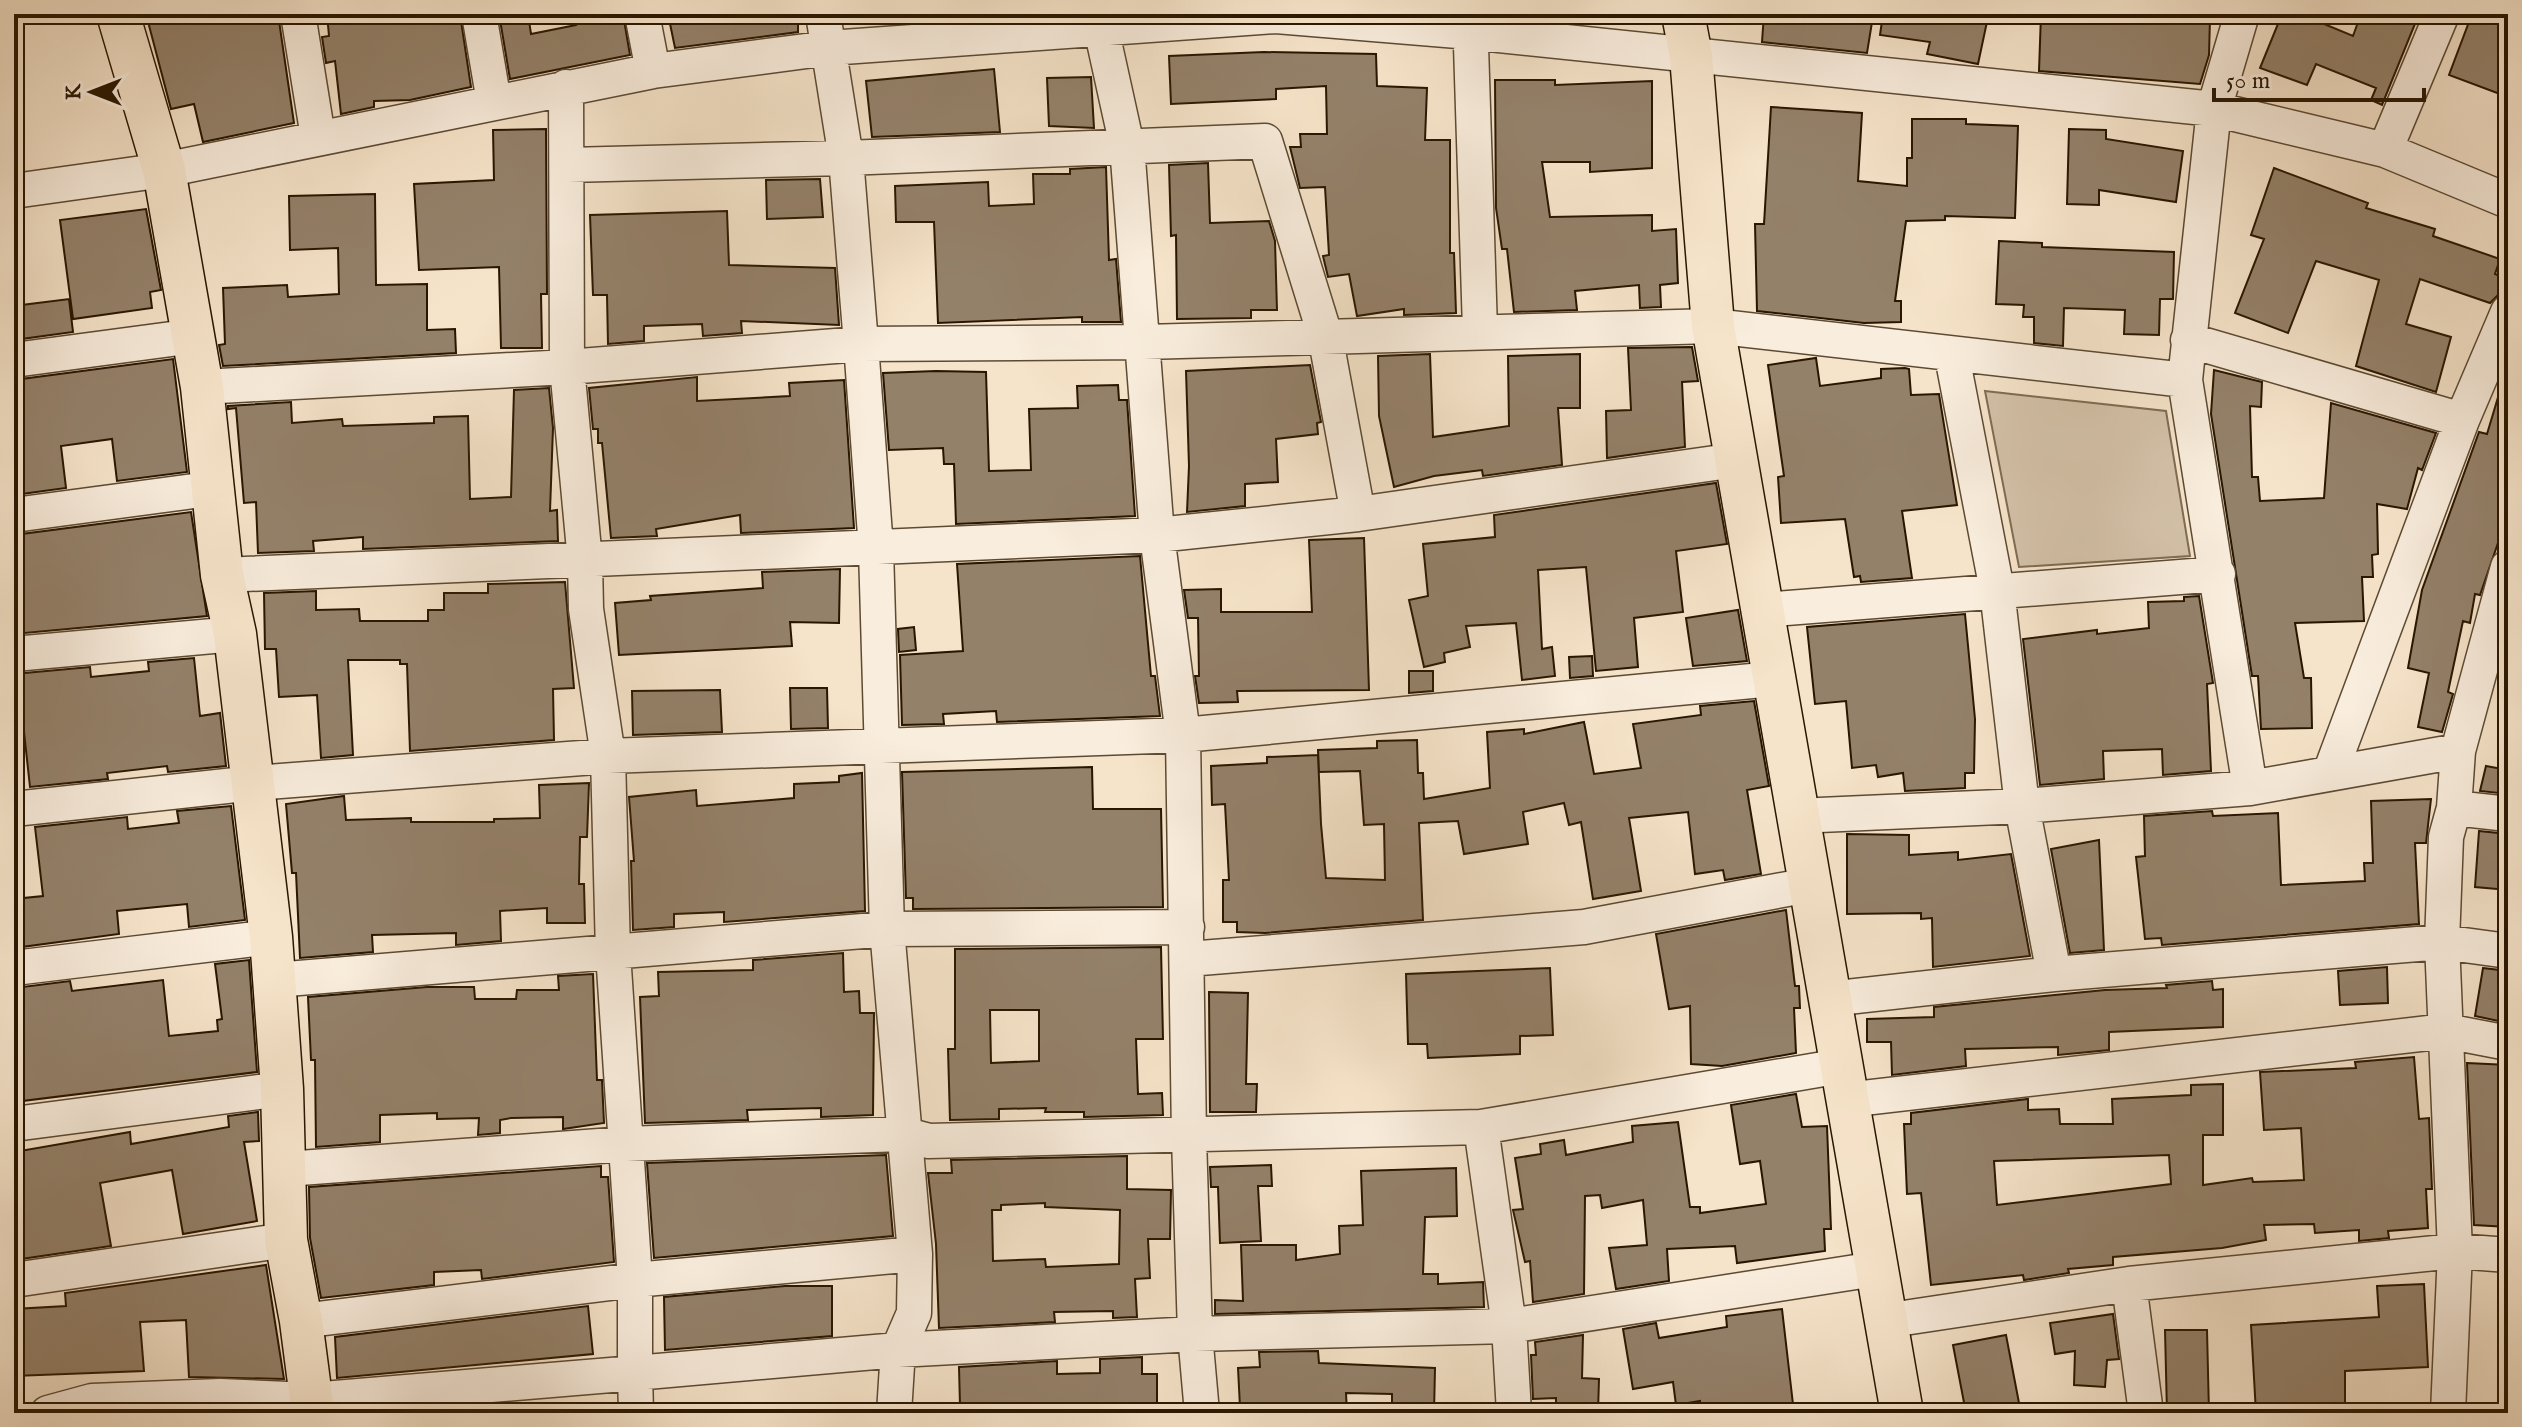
<svg xmlns="http://www.w3.org/2000/svg" width="2522" height="1427" font-family="'IM FELL English',serif">
  <style>
    .green { fill: #d3c1a8; stroke: #7e6c54; stroke-width: 2 }
    .building { fill: #94816a; stroke: #291601; stroke-width: 2; fill-rule: evenodd }
    .lines { fill: none; stroke-linecap: round; stroke-linejoin: round }
    .minor-casing { stroke: #5c4a33; stroke-width: 37 }
    .major-casing { stroke: #291601; stroke-width: 45 }
    .minor { stroke: #f9eddd; stroke-width: 34 }
    .major { stroke: #f6e4ca; stroke-width: 42 }
  </style>
  <rect width="100%" height="100%" fill="#f6e4ca"/>
  <filter id="stains"><feTurbulence type="fractalNoise" baseFrequency=".0025" numOctaves="4"/><feColorMatrix values="0 0 0 0 .2 0 0 0 0 .09 0 0 0 0 .02 0 0 0 .5 -.17"/></filter>
  <radialGradient id="worn" r=".72"><stop offset=".6" stop-color="#630" stop-opacity="0"/><stop offset="1" stop-color="#630" stop-opacity=".3"/></radialGradient>
  <path class="green" d="M1985 391 2166 411 2190 556 2019 567Z"/>
  <path class="building" d="M146 14H278L294 123 203 142 194 104 171 109Z
    M327 14H460L471 87 410 100 374 101V107L341 114 335 61 326 63 322 37 329 36Z
    M499 14H528L531 34 576 25 580 22 578 14H623L630 55 510 79Z
    M668 14H798V32L675 48Z
    M1764 14 1873 16 1867 53 1762 42Z
    M1883 14 1988 17 1978 64 1927 54 1930 42 1880 35Z
    M2041 14 2210 18 2209 55 2200 84 2039 71Z
    M2282 14H2300L2353 36 2361 14H2419L2382 105 2371 100 2376 88 2316 64 2307 85 2260 68Z
    M2472 14H2508V97L2449 75Z
    M1264 52 1376 54 1377 86 1427 88 1425 140H1450V253H1454L1456 313 1404 315V309L1357 316 1349 274 1328 277 1323 256 1329 255 1325 187 1300 188 1290 147H1301L1300 134H1327L1326 86 1276 89V99L1171 104 1169 56Z
    M994 69 1000 132 872 137 866 81Z
    M1091 77 1094 128 1049 126 1047 78Z
    M1495 80H1555V85L1652 81V168L1590 172V162H1542L1550 217 1652 215V231L1676 229 1678 283 1660 285 1661 307 1640 308 1639 285 1575 291 1577 310 1514 312 1507 249H1502L1496 208Z
    M1771 107 1862 113 1858 181 1907 186V158H1912V119H1966V124L2018 126 2015 218 1945 216V220L1906 221 1895 301H1901V322L1864 323 1757 311 1755 224H1764Z
    M546 129 547 294H541L542 348H501L499 267 419 270 414 184 494 180 493 130Z
    M2069 129 2106 130V139L2183 151 2176 202 2099 190V205L2067 204Z
    M1208 163 1210 223 1269 221 1275 241 1277 310H1251V318L1177 319 1176 235 1171 236 1169 165Z
    M1106 167 1109 260 1116 259 1121 322H1082V317L938 323 934 222H896L895 186 988 182 989 206 1034 204 1033 174H1070V169Z
    M2274 168 2368 203 2366 208 2435 229 2433 236 2500 259 2495 274 2504 278 2498 295 2490 303 2420 279 2406 324 2451 337 2436 392 2356 366 2379 280 2316 261 2288 333 2235 313 2264 239 2251 235Z
    M820 179 823 217 767 219 766 180Z
    M375 194 376 285 427 284V330L455 329 456 353 223 366 219 345 225 344 223 288 287 285 288 297 339 294 338 248 290 250 289 196Z
    M146 209 161 290 150 292 152 308 73 319 60 220Z
    M727 211 729 265 835 268 839 325 741 321 742 333 703 336 702 324 644 326V341L608 344 607 295H593L590 215Z
    M1999 241 2042 243V247L2174 252 2173 299H2160L2159 335 2124 334 2125 310 2064 308 2063 346 2034 343V317H2023L2024 305 1996 304Z
    M69 299 73 332 14 340V306Z
    M1692 347 1698 381 1682 382 1685 447 1607 458 1606 411 1631 410 1628 348Z
    M1430 354 1433 437 1509 426 1508 356 1580 354V408H1558L1562 465 1483 476 1482 470 1434 476 1394 487 1379 416 1378 356Z
    M1816 358 1820 386 1881 378V369L1905 368 1909 369 1911 395 1939 394 1957 505 1902 511 1912 578 1861 582 1860 576 1854 577 1845 519 1781 523 1778 477 1784 476 1768 365Z
    M173 359 187 472 117 481 112 439 61 446 66 488 14 495V380Z
    M1310 365 1321 422 1317 423 1318 434 1276 439 1278 482 1245 484V506L1187 512 1189 466 1186 371Z
    M2214 370 2262 382 2261 407 2250 406 2252 477H2258L2260 501 2324 498 2331 403 2436 433 2422 470 2418 468 2407 509 2377 504 2378 554 2372 555 2373 577H2362L2364 621 2295 623 2304 678H2311L2312 728 2261 729 2258 676H2252L2211 414Z
    M936 371 986 372 989 471 1031 470 1029 409 1078 408 1077 386 1118 385 1119 400H1127L1135 516 956 524 954 464H944L943 448 889 450 883 373Z
    M697 377V401L790 396 789 383 844 380 854 528 741 533 740 515 656 529 657 536 611 538 602 443H598V429H593L589 388Z
    M2502 384H2508V514L2480 595 2475 594 2470 623 2463 621 2448 692 2453 694 2442 732 2418 727 2429 673 2408 668 2422 590 2479 432 2487 434Z
    M549 388 553 428 550 511 557 510 558 541 363 549V537L313 541 314 551 258 553 256 502 244 503 236 408 228 409V406L291 402 292 423 342 419 343 426 434 423V417L468 416 470 499 511 497 514 390Z
    M1716 483 1727 544 1676 551 1683 612 1634 618 1638 667 1596 671 1586 567 1538 570 1542 649 1552 647 1555 676 1522 680 1516 623 1466 626 1470 647 1444 653 1445 662 1424 667 1409 600 1428 596 1423 544 1495 537 1494 515Z
    M191 512 207 616 14 634V535Z
    M1364 538 1369 690 1237 691 1238 702 1199 703 1195 676H1199L1198 618H1188L1184 590 1221 589V612H1312L1309 540Z
    M1140 556 1151 676H1155L1160 716 997 722 996 711 943 714 944 724 902 725 900 655 963 651 957 564Z
    M840 569 839 623 790 622 792 646 619 655 615 603 651 600 650 596 763 588 762 572Z
    M565 582 574 688 553 689 554 740 410 751 407 664H400V660H348L353 755 321 758 317 695 279 697 276 649H265L264 593 316 591V610L359 609 360 621H428V610H444V593H488V584Z
    M2199 596 2213 683 2207 684 2211 771 2163 775 2162 749 2103 751 2104 779 2040 785 2023 639 2097 630V634L2149 628 2148 602 2184 601V597Z
    M1738 610 1747 661 1693 666 1686 618Z
    M1965 614 1975 719 1974 773H1965V788L1905 791 1903 773 1878 777 1876 765 1852 768 1846 701 1815 704 1807 627Z
    M914 627 916 650 899 652 898 629Z
    M1592 656 1593 676 1570 678 1569 657Z
    M194 658 200 716 220 713 226 766 168 772 167 766 107 773 108 779 30 787 24 732 19 733 14 674 90 667 91 677 149 671 148 662Z
    M1409 671H1433V691L1409 693Z
    M790 688H827L828 728 791 729Z
    M720 690 722 732 633 735 632 691Z
    M1754 701 1769 786 1747 790 1761 874 1725 880 1723 870 1695 874 1688 812 1629 818 1641 891 1593 899 1581 822 1569 825 1564 803 1523 812 1528 844 1464 854 1458 821 1419 823 1423 920 1265 933 1237 932V922H1223V880H1229L1225 804 1212 805 1211 766 1267 763V757L1318 755 1321 824 1326 878 1385 880 1384 824 1364 825 1360 771 1319 772 1318 750 1377 748V741L1417 740 1418 773H1423L1424 799 1490 788 1487 732 1524 729V734L1584 722 1594 774 1641 768 1633 724 1701 715 1700 706Z
    M2486 766 2508 770V794L2480 791Z
    M1092 767 1093 809H1161L1163 907 913 909V898H906L902 772Z
    M862 773 865 911 724 922V912L674 914V927L633 930 631 861H634L629 797 696 790 697 806 794 798V784L839 782V776Z
    M589 783 587 837H580L579 884H584L585 923H547V908L500 911 501 941 456 945V933L372 935 373 952 300 958 296 873H292L286 804 344 796 346 820 411 818V822H494V819L540 818 539 785Z
    M2431 799 2426 843H2415L2419 924 2162 945 2161 938 2145 939 2136 857 2145 856 2144 816 2212 811 2213 816 2278 813 2281 885 2365 881 2364 863H2373L2371 801Z
    M231 806 245 920 189 927 187 904 117 911 119 934 14 948V899L43 896 35 827 127 817 128 829 179 823 177 811Z
    M2479 831 2508 834V890L2475 887Z
    M1847 834 1909 835V855L1958 852V860L2011 854 2030 956 1933 967 1932 918 1921 919V913L1847 914Z
    M2099 840 2104 950 2070 953 2051 849Z
    M1786 910 1795 986H1799L1800 1008H1794L1796 1053 1722 1066 1691 1064 1690 1006 1669 1009 1656 934Z
    M1161 947 1163 1039H1136L1138 1094 1162 1093 1163 1115 1084 1117V1112H1045L1046 1108 999 1109V1119L950 1120 948 1049H955V949ZM990 1010H1039V1061L991 1063Z
    M843 953 844 992 859 991 860 1013H874L873 1115 821 1117V1108L747 1110 748 1120 645 1123 640 997 659 996 658 972 753 970V960Z
    M249 960 257 1072 14 1102V1047L20 1046 14 988 70 981 72 991 163 980 169 1036 218 1031 217 1020 222 1019 215 964Z
    M2387 967 2388 1003 2340 1005 2338 971Z
    M1550 968 1553 1035 1520 1036V1054L1428 1058 1427 1044H1408L1406 974Z
    M2483 968 2508 971V1023L2475 1016Z
    M593 974 597 1080H602L604 1123 563 1129V1117L511 1118 500 1120V1133L478 1135 479 1118 437 1119V1113L380 1115V1142L316 1147 315 1060H311L308 997 427 987H474L475 999H516L517 990H559L558 976Z
    M2212 981 2213 990 2223 989V1027L2109 1032V1050L2058 1055V1047L1965 1049 1966 1066 1892 1075 1891 1042H1867V1019L1934 1017V1007L2105 990 2167 988 2166 985Z
    M1209 992 1248 993 1246 1084H1257L1256 1112H1210Z
    M2414 1057 2419 1119 2429 1118 2432 1189H2426L2428 1228 2388 1231 2389 1238 2359 1241V1230L2315 1233 2314 1224 2264 1225 2266 1240 2222 1248 2113 1257V1265L2068 1269 2069 1273 2024 1280 2023 1275 1931 1285 1921 1193 1907 1194 1904 1124H1911V1113L2028 1099V1110L2059 1109 2060 1124H2113L2112 1099 2191 1095V1085L2223 1084V1135H2203V1185L2252 1178 2253 1182 2304 1180 2301 1128 2264 1130 2260 1072 2356 1068 2355 1062ZM2169 1155 2171 1184 1997 1205 1994 1161Z
    M2467 1063 2508 1065V1227L2474 1225Z
    M1796 1094 1802 1127 1827 1126 1831 1229H1824L1825 1251 1737 1263 1735 1246 1667 1249 1669 1281 1616 1289 1609 1248 1647 1245 1643 1200 1602 1208 1600 1195 1585 1196 1584 1294 1533 1302 1530 1261 1525 1262 1513 1210 1523 1209 1515 1158 1541 1154 1540 1144 1564 1140 1566 1155 1633 1142 1632 1126 1678 1122 1690 1207H1700V1213L1766 1204 1760 1161 1740 1164 1731 1105Z
    M258 1112 259 1141 244 1142 257 1221 183 1234 172 1170 100 1183 111 1246 14 1260V1152L130 1132 131 1144 229 1127 228 1116Z
    M886 1155 893 1236 654 1258 647 1163Z
    M1127 1156V1189L1171 1190 1170 1239H1148L1150 1278 1135 1279 1137 1317 1113 1318V1311L1054 1312 1055 1322 939 1328 936 1244 928 1173H952L951 1160ZM1045 1203V1207L1120 1210 1119 1264 1046 1267 1045 1259 993 1261 992 1210H1001V1205Z
    M1271 1165 1272 1186H1258L1261 1241 1220 1243 1218 1187H1211L1210 1167Z
    M601 1166V1177H608L614 1262 482 1279 481 1270 434 1272V1285L321 1298 310 1238 309 1187Z
    M1456 1168 1457 1216 1425 1217 1423 1274H1438V1284L1483 1282 1484 1307 1215 1314V1300L1243 1301 1241 1245H1296V1260L1340 1254 1339 1226 1363 1225 1361 1171Z
    M266 1265 284 1379 189 1377 186 1320 140 1322 144 1371 14 1376V1309L66 1306 65 1293Z
    M2424 1284 2428 1367 2345 1371V1413H2256L2251 1325 2379 1317 2377 1286Z
    M785 1286H832V1336L665 1350 664 1297Z
    M588 1306 593 1354 337 1378 335 1337Z
    M1782 1309 1794 1413H1700V1401L1676 1405 1673 1382 1633 1389 1623 1329 1656 1323 1659 1338 1727 1327 1726 1316Z
    M2113 1314 2119 1359 2107 1360 2105 1387 2074 1385 2075 1351 2055 1354 2050 1323Z
    M2165 1330H2207L2209 1413H2167Z
    M1583 1335 1582 1378 1599 1379 1598 1413H1556V1398L1533 1399 1531 1355H1536L1535 1342Z
    M2006 1335 2019 1403 1966 1413 1953 1345Z
    M1318 1351 1319 1363 1435 1368 1434 1413H1392V1394L1346 1393 1347 1413H1293L1292 1408 1240 1407 1238 1368 1260 1367 1259 1352Z
    M1142 1357V1374H1157V1413H1092V1406L1009 1409V1404L960 1405 959 1367 1057 1361V1374L1100 1373V1359Z"/>
  <g class="lines">
    <defs>
      <path id="minor" d="M298 14 318 137
        M479 14 494 102
        M642 14 653 71
        M823 14 846 158 861 344 876 549 887 929 915 1254 914 1313 898 1350 894 1413
        M1470 14 1480 330
        M2242 14 2214 109 2185 380 2250 788
        M1101 28 1127 146 1157 535 1183 735 1189 1137 1195 1334 1202 1413
        M2385 150 2442 14
        M568 165 846 158 1265 141 1325 335 1358 514
        M14 191 164 170 653 71 829 48 1276 16 1470 32 2214 109 2385 150 2508 201
        M2188 340 2462 420
        M1952 356 1997 590 2022 806 2054 974
        M14 360 194 336
        M202 387 567 367 861 344 1144 342 1713 326 2185 380
        M14 515 216 488
        M222 575 1157 535 1358 514 1736 460
        M1762 610 2218 574
        M14 654 235 634
        M2330 773 2462 420 2508 312
        M2454 808 2508 814
        M14 809 254 783 608 756 1183 735 1773 679
        M1797 816 2022 806 2250 788 2458 751
        M1188 959 1584 927 1809 885
        M14 968 271 937
        M275 980 887 929 1187 927
        M1829 999 2054 974 2442 942 2508 951
        M1846 1100 2446 1031 2508 1043
        M14 1124 282 1089
        M1481 1127 1841 1066
        M286 1169 626 1144 902 1134 929 1141 1481 1127 1509 1326 1514 1413
        M14 1280 286 1240
        M2129 1284 2146 1413
        M301 1321 635 1280 915 1254
        M1884 1321 2129 1284 2455 1251 2508 1255
        M48 1413 92 1401 220 1396 311 1400 635 1373V1280L613 953 608 756 586 609 585 561 567 367 566 87
        M636 1413 635 1373 898 1350 1195 1334 1509 1326 1875 1269
        M2448 1413 2455 1251 2442 942 2446 837 2454 808 2458 751 2508 567"/>
      <path id="major" d="M118 14 164 170 202 387 222 575 235 634 271 937 282 1089 286 1240 301 1321 313 1413
        M1683 14 1691 56 1713 326 1902 1413"/>
    </defs>
    <use href="#minor" class="minor-casing"/>
    <use href="#major" class="major-casing"/>
    <use href="#minor" class="minor"/>
    <use href="#major" class="major"/>
  </g>
  <rect width="2522" height="1427" fill="none" stroke="#f6e4ca" stroke-width="48"/>
  <rect x="16" y="16" width="2490" height="1395" fill="none" stroke="#291601" stroke-width="4"/>
  <rect x="24" y="24" width="2474" height="1379" fill="none" stroke="#291601" stroke-width="2"/>
  <g transform="translate(92 92) rotate(270)" stroke="#f9eddd" stroke-width="6" paint-order="stroke">
  <path d="M0-6L14 30L0 20L-14 30Z" fill="#291601"/>
  <text y="-12" font-size="22" font-weight="bold" text-anchor="middle" fill="#291601">K</text>
  </g>
  <path d="M2214 88v12h210v-12" fill="none" stroke="#291601" stroke-width="4"/>
  <text x="2226" y="88" font-size="24" fill="#291601" stroke="#f9eddd" stroke-width="6" paint-order="stroke">50 m</text>
  <rect width="100%" height="100%" filter="url(#stains)"/>
  <rect width="100%" height="100%" fill="url(#worn)"/>
</svg>
